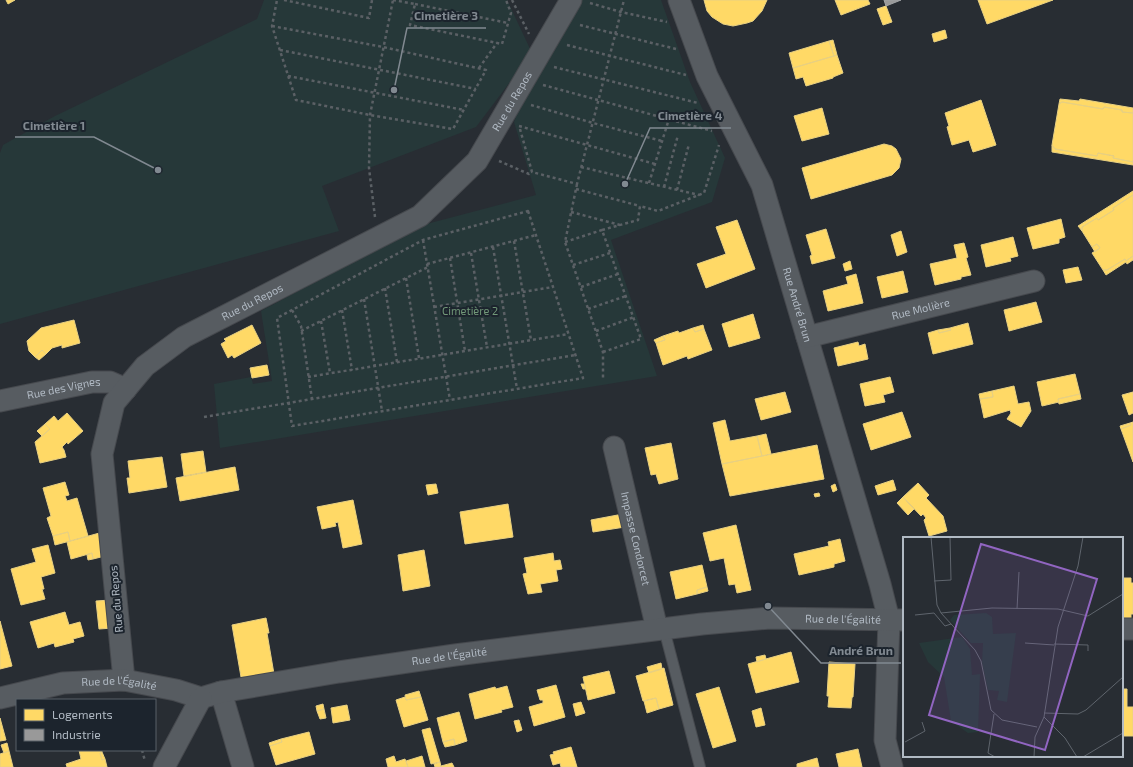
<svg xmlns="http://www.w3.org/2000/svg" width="1133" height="767" font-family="'Exo 2',sans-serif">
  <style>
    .green { fill: #263839 }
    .homes { fill: #ffd966; stroke: #e8d082 }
    .industry { fill: #999; stroke: #a0a3a6 }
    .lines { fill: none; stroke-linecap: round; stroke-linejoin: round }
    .service-casing { stroke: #46494e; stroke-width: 12 }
    .minor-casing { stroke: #46494e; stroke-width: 23 }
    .path { stroke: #5b6065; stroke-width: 2.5; stroke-dasharray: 3 3; stroke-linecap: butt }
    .service { stroke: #575c61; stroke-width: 10 }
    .minor { stroke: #575c61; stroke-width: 21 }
    .labels { text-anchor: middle; stroke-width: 4; stroke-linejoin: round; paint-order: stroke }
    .street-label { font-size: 11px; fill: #b1bac4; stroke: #1c242d }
    .park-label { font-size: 11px; fill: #719878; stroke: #1c242d }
    .inset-road { fill: none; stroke: #5f656d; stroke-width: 1 }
    .view { fill: #9165c1; fill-opacity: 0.15; stroke: #9165c1; stroke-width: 2 }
    .inset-edge { fill: none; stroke: #b1bac4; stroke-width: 2 }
    .leader { fill: none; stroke: #818991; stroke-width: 1.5 }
    .callout-dot { fill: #818991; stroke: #1c242d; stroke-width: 1.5 }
    .callout-label { font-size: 12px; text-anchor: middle; font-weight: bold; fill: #818991; stroke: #1c242d; stroke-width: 4; stroke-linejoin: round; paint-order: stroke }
  </style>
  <rect width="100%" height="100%" fill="#282d33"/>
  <path class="green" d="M264 0H507L532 53 476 127 322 186 339 231 0 324V153L3 145 55 116 257 19Z
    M582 0H661L690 82 725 158 712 202 611 240 657 376 220 448 214 384 251 377 253 384 272 381 261 311 419 226 536 195 514 122 518 111Z"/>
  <path class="homes" d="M6 0H15L8 4Z
    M704 0H767L762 11 753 21 747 23 733 26 723 24 712 17 707 11Z
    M835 0H868L870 4 841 15Z
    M978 0H1053L987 24Z
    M886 6 892 22 883 25 877 9Z
    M945 30 947 38 934 42 932 34Z
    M833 40 837 55 834 56 829 41Z
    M829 41 834 56 793 68 789 53Z
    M837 55 843 73 833 77V78L806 86 803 77 796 79 793 68Z
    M1060 99 1079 101 1080 99 1133 108V113L1122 112V110L1104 107 1103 109 1062 102 1059 104Z
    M981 100 996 145 973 152 969 140 952 145 947 127 949 126 945 113Z
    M1062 102 1103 109 1104 107 1122 110V112L1133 113V162L1113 158 1114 156 1098 153 1097 156 1055 149 1052 145 1059 104Z
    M822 108 829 134 802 141 794 116Z
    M884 144 892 146 896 149 901 159 899 168 892 175 811 199 802 168Z
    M1052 145 1055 149 1097 156 1098 153 1114 156 1113 158 1133 162V165L1052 152Z
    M1133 191V195L1113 208 1114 210 1098 220 1097 218 1082 227V231L1078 226Z
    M1133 195V256L1126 261 1125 259 1107 270H1103L1092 253 1100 248 1097 244 1092 247 1082 231V227L1097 218 1098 220 1114 210 1113 208Z
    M1061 219 1065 237 1059 239V243L1033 249 1027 228Z
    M737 220 755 269 706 288 697 264 726 254 716 227Z
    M826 229 835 258 812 264 810 256 812 255 806 235Z
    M901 231 907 252 897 256 891 235Z
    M1013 237 1018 256 1010 258 1011 261 986 267 981 245Z
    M964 243 968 257 966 258 971 275 961 277V279L935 285 930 264 957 258 954 245Z
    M1097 244 1100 248 1095 252 1092 247Z
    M1133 256V260L1127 264 1126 262 1106 275 1103 270H1107L1125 259 1126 261Z
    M850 261 852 269 845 271 843 264Z
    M1078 267 1082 280 1066 283 1063 270Z
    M903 271 908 292 882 298 877 277Z
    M856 274 863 303 828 311 823 291 848 284 846 277Z
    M1036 302 1042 322 1009 331 1004 310Z
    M753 314 760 338 729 347 722 324Z
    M74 320 80 343 62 348V345L52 348 46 354 42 350 35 357 29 351 27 341 41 328Z
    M968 323 973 344 933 354 928 333 938 330 939 333 951 330 950 328Z
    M252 325 261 343 234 358 232 355 228 358 221 344 226 341 224 339Z
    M703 325 704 329 695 332 693 328Z
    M693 328 695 332 704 329 712 350 688 359 687 356 663 365 656 343 665 340 663 336 678 331 679 333Z
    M950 328 951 330 939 333 938 330Z
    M663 336 665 340 656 343 654 340Z
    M858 342 859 346 865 344 868 359 838 366 834 348Z
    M42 350 46 354 39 360 35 357Z
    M267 365 269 375 252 378 250 368Z
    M1075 374 1080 394 1058 399 1059 402 1042 406 1037 382Z
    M890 377 894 392 883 395 885 402 865 406 860 384Z
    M1014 386 1018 404 1029 402 1031 411 1021 427 1007 419 1011 413 1010 410 984 418 980 399 993 397 992 391Z
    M992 391 993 397 980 399 979 394Z
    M785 392 791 412 761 420 755 399Z
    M1133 392V413L1129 415 1122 395Z
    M1080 394 1081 399 1059 404 1058 399Z
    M902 412 911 437 871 450 863 424Z
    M67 413 83 431 68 444 67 442 62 447 64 450 66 457 40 463 35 442 50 429 45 424 54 416 58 421Z
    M725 420 730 441 757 436 762 456 722 464 713 423Z
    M1133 422V462L1121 429 1131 425 1130 423Z
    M1130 423 1131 425 1121 429 1120 426Z
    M45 424 50 429 42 436 37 431Z
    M766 434 771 454 762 456 757 436Z
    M671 443 678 479 659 484 656 474 651 475 645 448Z
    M817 445 824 479 730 496 722 464Z
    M203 451 206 472 184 476 181 454Z
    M162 457 167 487 129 493 127 478H130L128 461Z
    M235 467 239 490 180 501 176 478Z
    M893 480 896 490 878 495 875 486Z
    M65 482 69 495 65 496 67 501 77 498 88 536 70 541 68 532 53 536 47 518 51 516 43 488Z
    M918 483 929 495 926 498 943 516 947 531 929 536 924 520 926 518 923 514 921 516 903 497Z
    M436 484 438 493 428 495 426 485Z
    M835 484 837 490 833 492 831 486Z
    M819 493 820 496 815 497 814 494Z
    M903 497 914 509 908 515 897 503Z
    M353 500 362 544 343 548 338 522 335 523 336 526 322 529 317 507Z
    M508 504 513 537 465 544 460 512Z
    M623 514 625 527 593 532 591 520Z
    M736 525 751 590 737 593 735 584 729 585 724 558 710 561 703 533Z
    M68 532 70 541 55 545 53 536Z
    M103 532 105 556 93 559 92 553 71 559 67 542Z
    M840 539 845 561 834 564V567L799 575 794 554 829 546 828 542Z
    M48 545 55 573 41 577 44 589H42L45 599 21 605 11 569 36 562 32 549Z
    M424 550 430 586 403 591 398 555Z
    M92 553 93 559 88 560 87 555Z
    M553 553 554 561 560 560 562 569 556 570 558 581 540 584 542 592 528 594 523 574 527 573 524 558Z
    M702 565 707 587 697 590V594L676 599 670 572Z
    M1122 578H1131V583H1133V614H1131V618H1122Z
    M707 587 708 591 697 594V590Z
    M110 600 113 628 99 629 96 601Z
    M65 612 69 625 80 622 84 636 73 639 74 642 55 647 54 643 38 648 30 622Z
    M266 618 269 633H267L274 674 241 677 232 625Z
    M0 621 12 666 0 669Z
    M791 652 799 682 756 693 748 664Z
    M765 655 766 659 757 662 756 657Z
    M829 662 855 664 853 697H852L851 708 828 707 829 696H827Z
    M661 663 662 669 649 673 647 667Z
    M664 668 673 705 659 709 656 698 643 701 636 676Z
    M609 671 615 693 588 700 583 677Z
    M581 684H584L586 689H583Z
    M556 685 565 717 534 726 529 707 543 703V700H540L537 690Z
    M507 686 513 707 501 710 502 712 475 719 469 694 495 687 496 689Z
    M719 687 736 741 713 748 696 694Z
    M1122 689H1127V707H1133V736H1122Z
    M419 691 421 697 406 700 405 695Z
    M405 697 406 700 421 697 428 720 404 727 396 700Z
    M656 698 659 709 647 713 644 701Z
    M581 702 585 713 576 716 573 704Z
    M323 704 324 709 317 711 316 706Z
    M347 705 350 720 333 723 331 708Z
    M761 708 765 725 756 727 752 711Z
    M324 709 326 718 320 719 317 711Z
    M459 712 467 741 455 745 454 739 443 742 437 718Z
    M0 718 6 740 0 741Z
    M519 720 522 730 517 732 514 721Z
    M430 728 440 762 431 764 422 730Z
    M309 732 315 754 276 765 270 746 282 742 281 739Z
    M281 739 282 742 270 746 269 743Z
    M454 739 455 745 445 747 443 742Z
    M7 743 9 751 4 753 1 745Z
    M571 747 577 767H561L560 763 553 765 550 755 554 754 553 752Z
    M858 749 862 767H839L836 754Z
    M79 750H102V752L100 753 102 760 105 759 107 767H67L66 764 81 759Z
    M9 751 13 767H0V754Z
    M102 752 105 759 102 760 100 753Z
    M394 756 396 762 405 759 408 767H388L386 759Z
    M422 756 425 767H408L406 761Z
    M817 758 819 767H797V764Z
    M440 762 441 767H435L434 764Z
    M452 763 454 767H441V766Z"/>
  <path class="industry" d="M884 0H901L886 6Z"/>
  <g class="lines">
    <defs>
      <path id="service" d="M664 629 700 767"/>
      <g id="minor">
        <path id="s1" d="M679 0 707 76 762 185 880 584 889 620 885 740 892 767"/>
        <path id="s2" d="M807 337 1034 281"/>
        <path id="s3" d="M0 401 92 382H110L126 389"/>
        <path id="s4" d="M614 447 657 629"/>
        <path d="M1122 629H1133"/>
        <path id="s5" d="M124 680 102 454 114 403 145 366 184 337 420 216 477 161 571 0"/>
        <path d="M221 692 243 767"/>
        <path id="s6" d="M0 698 63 683 124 680 176 690 201 698 221 692 339 672 455 655 702 624 770 618 904 620"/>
        <path d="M164 767 201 698"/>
      </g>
    </defs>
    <use href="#service" class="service-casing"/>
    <use href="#minor" class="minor-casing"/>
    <path class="path" d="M284 0 369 18 372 0
      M393 0 415 4 410 25 502 44 511 13 506 0
      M512 0 529 34
      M590 3 621 12 667 22
      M415 4 508 23
      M580 25 676 49
      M272 26 383 47 486 70 453 129 370 115 296 100 272 26 277 0
      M567 45 686 75
      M280 50 476 89
      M554 67 698 103
      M479 68 497 43
      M288 76 464 110
      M543 85 712 131
      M531 105 593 123 662 141
      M519 126 655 164
      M520 129 532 172 577 184 624 0
      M499 161 529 174 532 172
      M581 167 699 195
      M649 183 669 119
      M577 184 565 242 603 352V379
      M664 187 678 135
      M576 189 640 206
      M677 190 689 144
      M528 211 583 378 292 426 277 318 423 240Z
      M571 212 620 225
      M375 217 369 168 370 115 393 0
      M423 240 450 400
      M514 241 531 340
      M565 242 602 230
      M493 247 517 389
      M471 253 487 347
      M450 258 465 351
      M427 264 536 235
      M573 265 610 253
      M406 278 419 358
      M581 287 618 274
      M385 288 397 362
      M364 299 382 411
      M434 307 553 287
      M588 309 626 296
      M292 310 301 326 312 399
      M342 310 352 370
      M321 321 330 373
      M301 331 428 267
      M596 331 634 317
      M603 352 641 339 602 230 638 220 640 206 658 211 704 193 719 145
      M308 377 568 334
      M204 417 575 355
      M142 750 145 761"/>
    <use href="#service" class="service"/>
    <use href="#minor" class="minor"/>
  </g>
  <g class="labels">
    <g class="street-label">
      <text dy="4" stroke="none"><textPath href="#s5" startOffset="790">Rue du Repos</textPath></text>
      <text dy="4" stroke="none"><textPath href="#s5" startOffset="453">Rue du Repos</textPath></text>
      <text dy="4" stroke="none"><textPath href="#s1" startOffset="328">Rue André Brun</textPath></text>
      <text dy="4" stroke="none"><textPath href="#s2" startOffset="117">Rue Molière</textPath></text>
      <text dy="4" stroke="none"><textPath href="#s3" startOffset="65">Rue des Vignes</textPath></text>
      <text dy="4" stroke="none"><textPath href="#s4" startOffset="94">Impasse Condorcet</textPath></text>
      <text transform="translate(116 599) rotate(-95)" y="4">Rue du Repos</text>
      <text dy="4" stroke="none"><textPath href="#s6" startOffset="853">Rue de l'Égalité</textPath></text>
      <text dy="4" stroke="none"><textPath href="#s6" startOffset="457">Rue de l'Égalité</textPath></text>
      <text dy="4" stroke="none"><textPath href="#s6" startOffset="121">Rue de l'Égalité</textPath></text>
    </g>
    <g class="park-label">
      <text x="470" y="315">Cimetière 2</text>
    </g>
  </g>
  <g transform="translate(903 537)">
    <rect width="220" height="220" fill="#282d33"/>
    <path d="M83 76 89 80 90 97 113 96 104 165 94 163 96 154 85 153 79 125 80 106H68L47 83 51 78ZM59 100 67 112 69 138 77 137 75 195 65 196 48 184 41 140 25 125 16 106Z" fill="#263839"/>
    <path class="inset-road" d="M28 0 34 68 38 76 72 113 78 124 88 173 99 183 134 190M31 44 48 43 47 0M114 72 116 35M38 76 89 71 155 72 185 79 220 57M12 78 31 76 42 89 48 87M122 106 151 108M151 107 185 108V114M141 176 175 177 183 173 220 140M91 177 85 216 92 220M141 180 162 201 174 220M2 205 22 194 19 185M131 220 132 200 141 180 155 90 175 29 180 0M180 220 220 196"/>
    <path class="view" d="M78 7 194 42 142 213 26 178Z"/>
    <rect width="220" height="220" class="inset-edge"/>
  </g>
  <path class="leader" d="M394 90L407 28H486M625 184L650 128H731M158 170L94 137H15M768 606L821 663H901"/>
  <g class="callout-dot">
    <circle cx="394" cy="90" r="4"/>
    <circle cx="625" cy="184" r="4"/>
    <circle cx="158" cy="170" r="4"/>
    <circle cx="768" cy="606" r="4"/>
  </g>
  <g class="callout-label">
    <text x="446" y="20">Cimetière 3</text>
    <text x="690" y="120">Cimetière 4</text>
    <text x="54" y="130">Cimetière 1</text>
    <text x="861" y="655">André Brun</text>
  </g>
  <rect x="16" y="699" width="140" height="52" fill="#1c242d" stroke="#586069"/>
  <rect x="24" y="709" width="20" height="12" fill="#ffd966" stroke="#586069"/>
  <text x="52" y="719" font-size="12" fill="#b1bac4">Logements</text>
  <rect x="24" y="729" width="20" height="12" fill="#999999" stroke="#586069"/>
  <text x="52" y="739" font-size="12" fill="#b1bac4">Industrie</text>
</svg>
